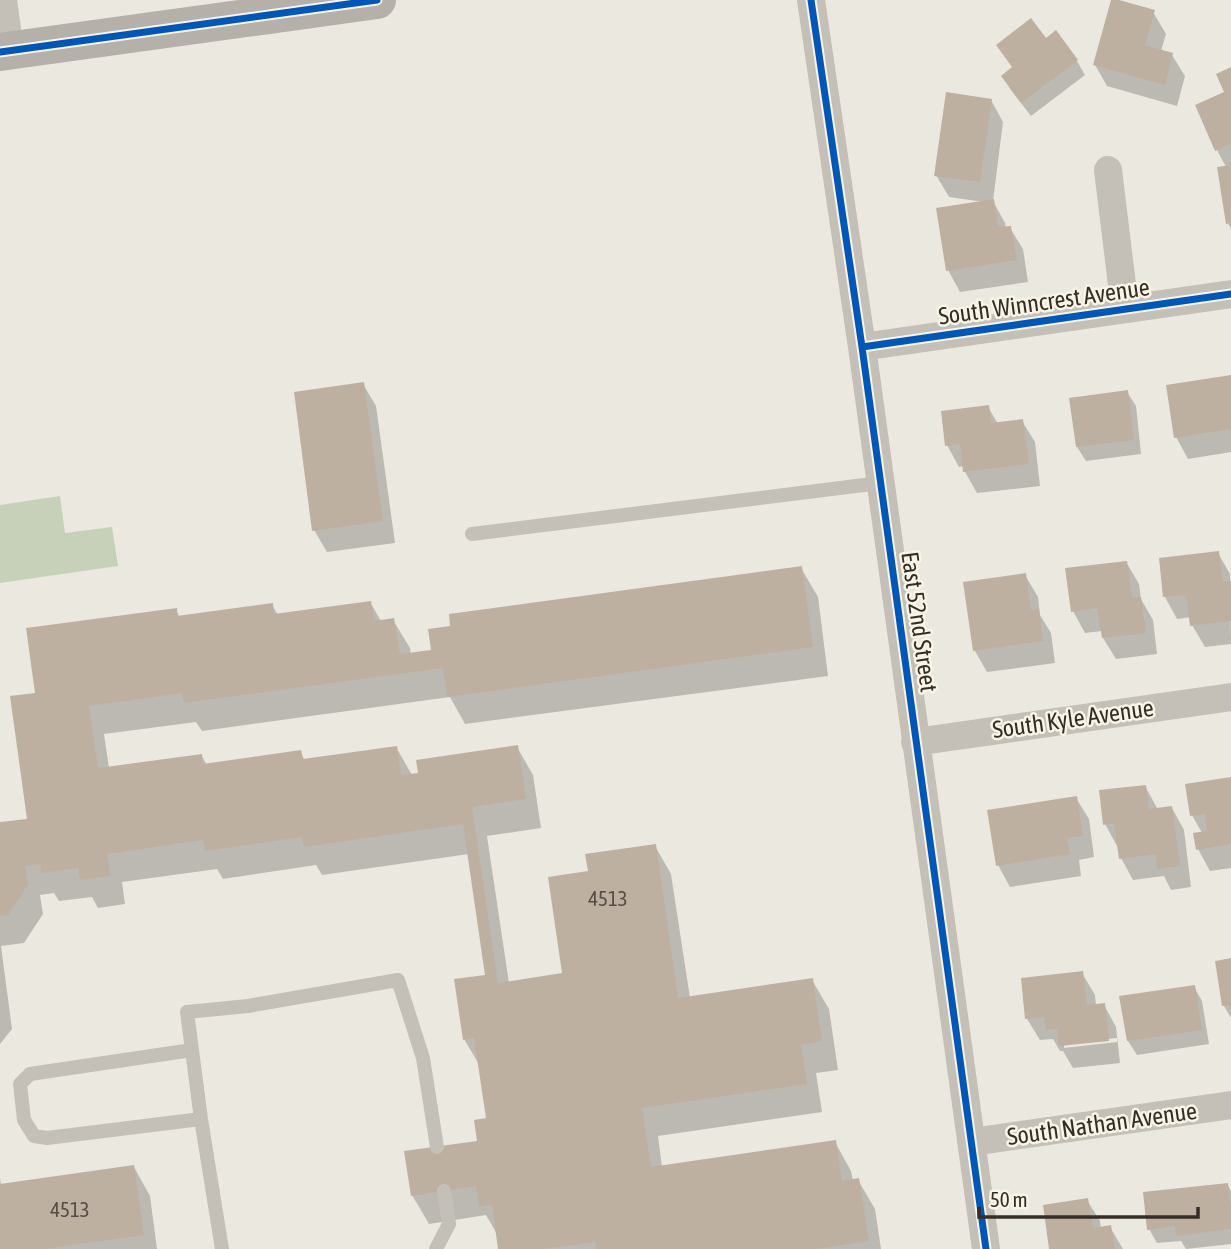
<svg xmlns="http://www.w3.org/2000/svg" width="1231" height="1249" font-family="'Asap Condensed',sans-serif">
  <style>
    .green { fill: #c7d1ba }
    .shadow { fill: #0003; fill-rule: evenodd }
    .building { fill: #beb0a1 }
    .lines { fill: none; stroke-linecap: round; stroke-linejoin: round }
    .lane { stroke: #c4c0b8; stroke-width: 14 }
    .street { stroke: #c4c0b8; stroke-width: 28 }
    .secondary { stroke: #b5b0a9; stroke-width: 38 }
    .cycleway-casing { stroke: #f8f4e6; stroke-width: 11 }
    .cycleway { stroke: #0057b8; stroke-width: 7 }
    .labels { text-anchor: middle; stroke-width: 5; stroke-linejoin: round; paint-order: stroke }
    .number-label { font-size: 21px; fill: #564e46 }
    .street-label { font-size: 24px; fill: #342e27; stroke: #f8f4e6 }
  </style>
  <rect width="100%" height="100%" fill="#ebe8df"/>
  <path class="green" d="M60 496 65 533 112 527 118 566 0 583V505Z"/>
  <path class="shadow" d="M1153 12 1166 34 1161 51 1172 55 1185 76 1177 106 1107 86 1095 65Z
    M1056 33 1077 61 1085 75 1031 116 1011 90 1003 76Z
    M1231 69V229L1228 223 1226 167 1217 150 1197 106 1226 93Z
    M991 100 1003 122 993 201 1005 223 1006 228H1010L1023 249 1028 282 960 292 948 270 984 202 949 197 936 175Z
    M1231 377V452L1188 459 1176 437Z
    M363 384 376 406 395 543 327 552 314 530Z
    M1127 392 1136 406 1141 454 1086 461 1077 447Z
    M988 407 998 424 1022 421 1035 442 1040 486 977 493 965 472 964 466 959 467 947 445Z
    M1218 553 1230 574 1231 644 1205 647 1192 625 1191 617 1177 619 1165 597Z
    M1126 562 1139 584 1141 599 1153 620 1157 654 1116 659 1103 638 1102 631 1085 633 1073 611Z
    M801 568 818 597 828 676 465 724 450 697 202 731 196 722 104 734 109 768 201 755 207 765 300 752 305 761 396 747 412 775 517 747 533 775 541 828 487 836 509 983 564 974 590 872 655 846 671 874 690 998 812 980 829 1009 838 1070 816 1073 822 1112 658 1136 662 1167 835 1142 851 1171 853 1181 858 1180 875 1209 881 1249H500L497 1234 486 1215 429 1224 412 1195 479 1142 488 1119 480 1066 464 1039 487 976 469 854 322 875 316 865 223 879 217 869 122 882 125 904 98 908 92 897 59 901 54 893 40 895 43 914 24 943 1 946 12 1029 0 1044V824L29 820 37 694 176 609 180 618 272 605 278 615 370 602 381 621 393 620 410 648 411 655Z
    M1025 575 1038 597 1040 615 1051 633 1055 663 987 672 975 651Z
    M1231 780V868L1210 871 1198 849 1202 833 1192 815Z
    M1145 786 1157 808H1172L1184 830 1191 887 1171 890 1164 876 1133 880 1121 858 1117 846 1105 824Z
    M1076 798 1089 819 1094 857 1079 860 1081 876 1010 887 998 865Z
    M1231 960V1018L1224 1006Z
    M1082 973 1095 995 1096 1006 1104 1005 1116 1027 1120 1063 1073 1068 1063 1051H1060L1053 1039 1040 1040 1027 1019ZM1117 1038V1042L1064 1048V1044Z
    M1194 987 1202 1001 1209 1044 1137 1055 1128 1041 1121 998Z
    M134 1167 150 1196 157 1249H0V1178L1 1185Z
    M1227 1184 1231 1191V1244L1186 1249 1181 1241 1157 1243 1149 1229Z
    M1087 1200 1100 1221 1101 1229 1110 1227 1123 1249H1051Z"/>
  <path class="building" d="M1111 0H1119L1155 10 1145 45 1173 53 1165 85 1093 65Z
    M1031 18 1046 38 1056 30 1078 60 1021 103 1001 76 1012 67 996 45Z
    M1231 67V144L1215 151 1195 105 1224 92 1216 74Z
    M946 92 992 99 980 182 934 176Z
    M1231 165V223L1226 224 1217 167Z
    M994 199 998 227 1011 226 1017 260 946 271 936 208Z
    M1231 375V429L1174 438 1166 385Z
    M364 382 383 521 312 531 294 392Z
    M1128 390 1134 440 1076 447 1069 398Z
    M989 405 991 423 1023 419 1029 464 963 472 960 444 945 446 941 411Z
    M1219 551 1223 582 1231 581V621L1190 626 1186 595 1163 597 1159 558Z
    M1127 561 1132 597H1141L1146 633 1102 638 1097 608 1071 612 1065 568Z
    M802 566 813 647 447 697 443 668 184 703 182 693 89 706 98 768 202 754 203 764 301 750 303 759 397 746 401 775 418 773 416 760 518 745 526 799 472 807 498 983 562 973 548 877 588 871 585 854 656 844 678 998 813 978 822 1041 801 1045 807 1084 642 1108 651 1167 836 1140 842 1181 859 1178 869 1241 815 1249H596L595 1242 544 1249H498L492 1205 479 1207 476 1186 411 1196 404 1151 477 1141 474 1120 486 1118 474 1038 463 1040 454 979 485 975 463 824 304 847 302 837 205 851 203 840 107 854 110 876 80 880 78 868 41 873 40 864 25 866 28 884 8 915 0 916V822L27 819 10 696 35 693 26 628 177 608V616L273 603 274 614 371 601 374 621 394 618 400 654 431 650 428 629 450 626 449 614Z
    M1026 573 1031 610 1039 609 1043 641 973 651 963 582Z
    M1231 777V844L1196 850 1193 833 1207 831 1205 814 1190 816 1185 784Z
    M1146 785 1149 809 1172 806 1180 866 1157 869 1156 854 1119 859 1114 823 1103 825 1099 790Z
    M1077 796 1083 836 1067 838 1070 854 996 866 987 810Z
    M1231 958V1005L1222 1006 1215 961Z
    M1083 971 1087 1005 1105 1003 1109 1041 1059 1046 1057 1029 1046 1030 1044 1017 1025 1019 1021 978Z
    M1195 985 1202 1030 1127 1041 1119 996Z
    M134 1165 144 1235 44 1249H0V1184Z
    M1228 1183 1231 1205V1229L1176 1236 1175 1226 1147 1230 1143 1192Z
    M1088 1198 1093 1228 1111 1225 1115 1249H1049L1043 1205Z"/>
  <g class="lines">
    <path class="lane" d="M472 534 880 483
      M192 1050 30 1074 20 1084 24 1120 34 1136 47 1138 201 1119
      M222 1249 201 1119 187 1012 248 1006 398 980 423 1058 437 1147
      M436 1249 449 1224 444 1191"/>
    <path class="street" d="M3 0 10 51
      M811 0 862 347 986 1249
      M1108 170 1125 309
      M862 347 1231 294
      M915 742 1231 697
      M972 1142 1231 1105"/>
    <path class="secondary" d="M0 52 377 0"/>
    <defs>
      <path id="cycleway" d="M811 0 862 347 986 1249
        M0 52 377 0
        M862 347 1231 294"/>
    </defs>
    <use href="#cycleway" class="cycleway-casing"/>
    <use href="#cycleway" class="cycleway"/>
  </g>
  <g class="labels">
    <g class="number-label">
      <text x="608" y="906">4513</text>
      <text x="70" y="1217">4513</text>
    </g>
    <g class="street-label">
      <text transform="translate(1044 302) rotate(-8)" y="8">South Winncrest Avenue</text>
      <text transform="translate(919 622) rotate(82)" y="8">East 52nd Street</text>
      <text transform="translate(1073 719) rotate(-8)" y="8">South Kyle Avenue</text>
      <text transform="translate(1102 1124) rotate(-8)" y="8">South Nathan Avenue</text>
    </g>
  </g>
  <path d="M979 1207v10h219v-10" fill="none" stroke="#342e27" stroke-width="3.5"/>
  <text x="990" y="1207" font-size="21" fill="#342e27" stroke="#f8f4e6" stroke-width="5" paint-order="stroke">50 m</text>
</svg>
